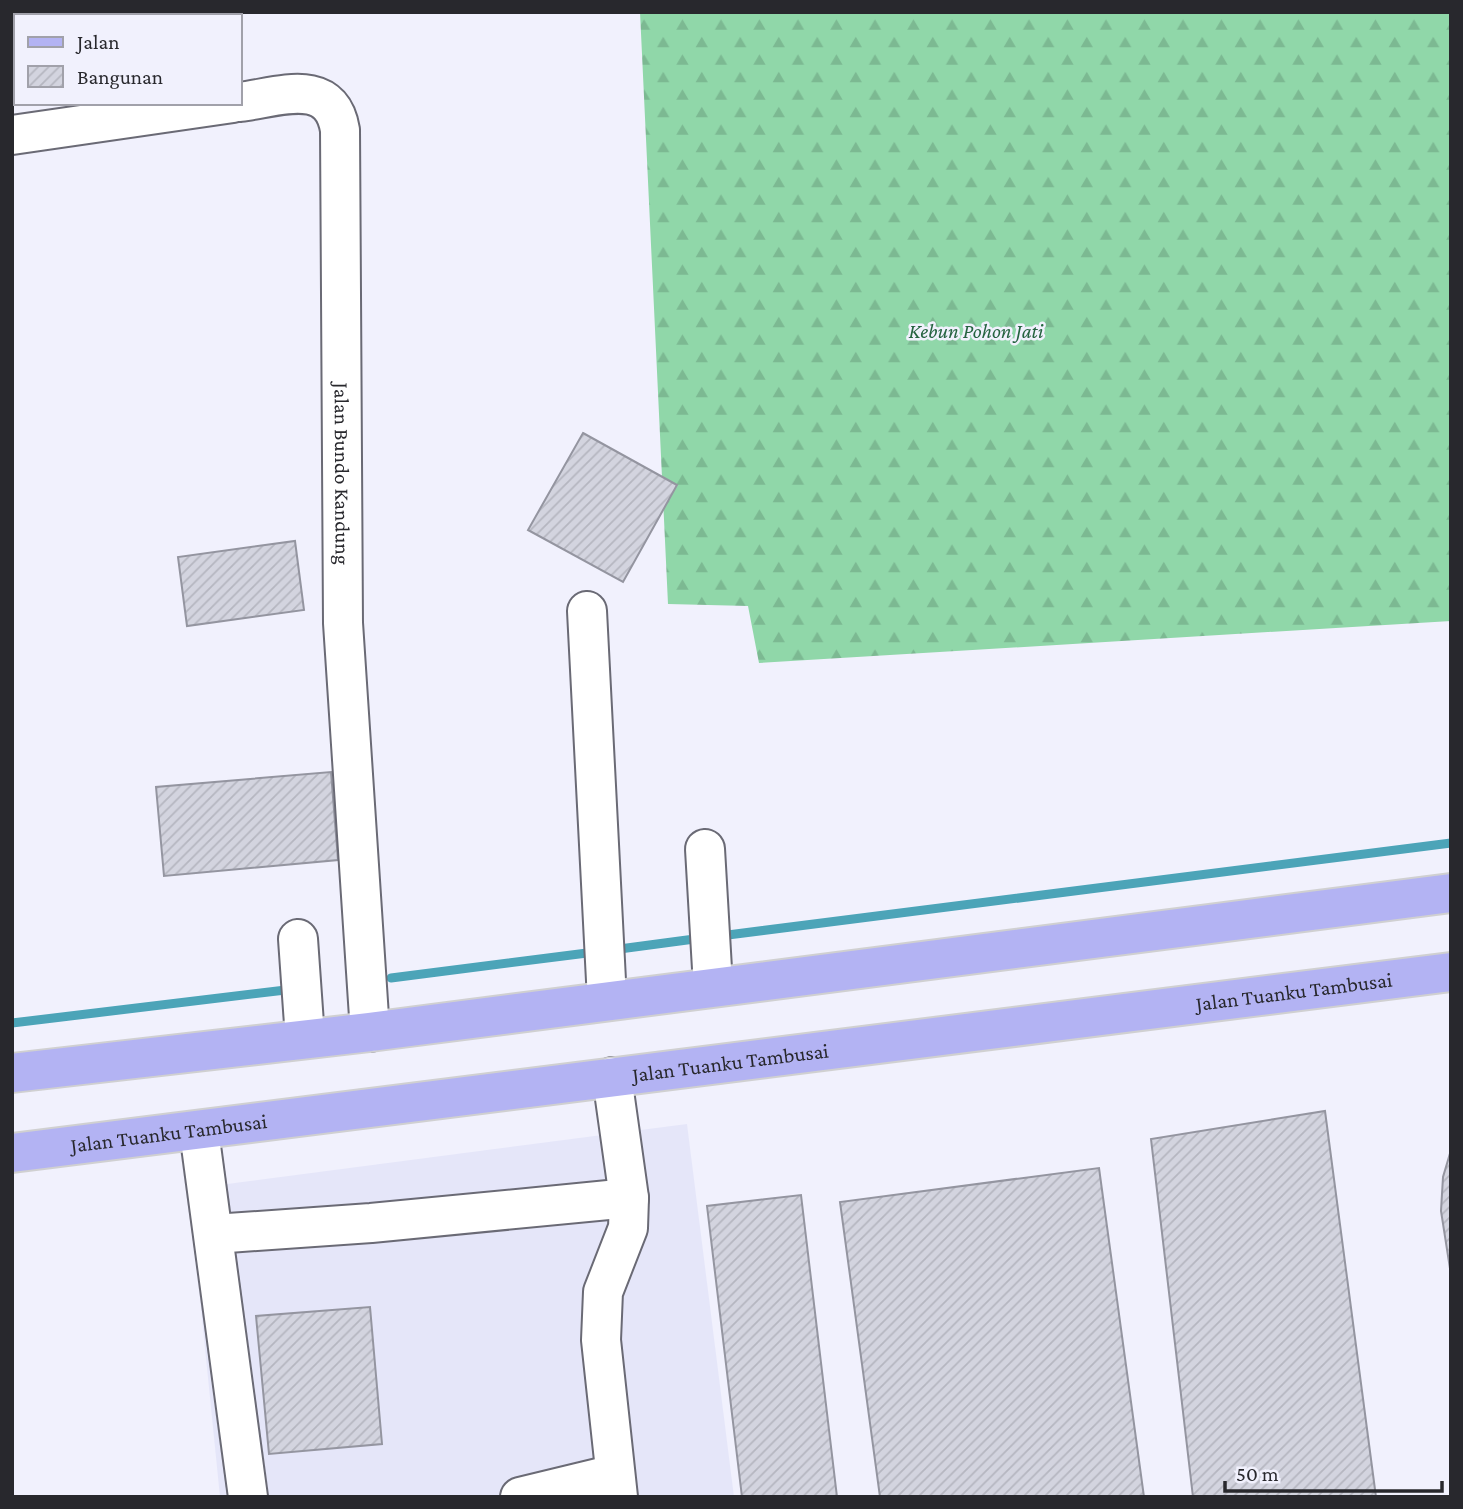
<svg xmlns="http://www.w3.org/2000/svg" width="1463" height="1509" font-family="'Crimson Pro',serif">
  <style>
    .built { fill: #e5e6f9 }
    .forest { fill: url(#forest-firs) }
    .lines { fill: none; stroke-linecap: round; stroke-linejoin: round }
    .stream { stroke: #4ca4b8; stroke-width: 9 }
    .building { fill: url(#building-hatch); stroke: #9495a0; stroke-width: 2 }
    .minor-casing { stroke: #6a6a75; stroke-width: 42 }
    .major-casing { stroke: #d0d0d1; stroke-width: 42 }
    .minor { stroke: #fff; stroke-width: 38 }
    .major { stroke: #b3b3f3; stroke-width: 38 }
    .labels { text-anchor: middle; stroke-width: 5; stroke-linejoin: round; paint-order: stroke }
    .park-label { font-size: 21px; font-style: italic; fill: #256340; stroke: #f1f1fd }
    .street-label { font-size: 21px; fill: #28282d; stroke: #f1f1fd }
  </style>
  <defs>
    <pattern id="forest-firs" width="22" height="20" patternUnits="userSpaceOnUse" patternTransform="scale(1.75)"><rect width="22" height="20" fill="#90d7a9"/><path d="M5 1l3.5 6h-7zM16 11l3.5 6h-7z" fill="#7cb992"/></pattern>
    <pattern id="building-hatch" width="6" height="6" patternUnits="userSpaceOnUse" patternTransform="scale(1.75)"><rect width="6" height="6" fill="#d3d4df"/><path d="M-1 1l2-2M0 6l6-6M5 7l2-2" fill="none" stroke="#b5b6c0"/></pattern>
  </defs>
  <rect width="100%" height="100%" fill="#f1f1fd"/>
  <path class="built" d="M687 1124 734 1497H220L189 1189Z"/>
  <path class="forest" d="M640 12H1451V621L759 663 748 606 668 604Z"/>
  <g class="lines">
    <path class="stream" d="M720 936 1451 843
      M612 950 702 938
      M391 978 595 952
      M12 1023 294 989"/>
  </g>
  <path class="building" d="M583 433 677 485 623 582 528 530Z
    M295 541 304 610 187 626 178 557Z
    M331 772 338 860 164 876 156 787Z
    M1325 1111 1376 1497H1193L1151 1139Z
    M1451 1150V1275L1441 1211 1443 1177Z
    M1099 1168 1144 1497H880L840 1202Z
    M801 1195 837 1497H742L707 1206Z
    M370 1307 382 1444 269 1454 256 1316Z"/>
  <g class="lines">
    <defs>
      <g id="minor">
        <path id="s1" d="M240 102C279 97 331 76 340 130L343 623 370 1032"/>
        <path d="M12 135 233 103"/>
        <path d="M587 611 607 1000"/>
        <path d="M705 849 713 986"/>
        <path d="M298 939 305 1038"/>
        <path d="M612 1077 629 1198 628 1228 603 1292 601 1340 618 1497"/>
        <path d="M199 1131 248 1497"/>
        <path d="M214 1234 371 1223 629 1198"/>
        <path d="M520 1497 615 1474"/>
      </g>
      <g id="major">
        <path d="M12 1073 370 1032 1451 893"/>
        <path id="s2" d="M12 1153 1451 972"/>
      </g>
    </defs>
    <use href="#minor" class="minor-casing"/>
    <use href="#major" class="major-casing"/>
    <use href="#minor" class="minor"/>
    <use href="#major" class="major"/>
  </g>
  <g class="labels">
    <g class="park-label">
      <text x="976" y="338">Kebun Pohon Jati</text>
    </g>
    <g class="street-label">
      <text dy="7" stroke="none"><textPath href="#s1" startOffset="464">Jalan Bundo Kandung</textPath></text>
      <text dy="7" stroke="none"><textPath href="#s2" startOffset="1292">Jalan Tuanku Tambusai</textPath></text>
      <text dy="7" stroke="none"><textPath href="#s2" startOffset="724">Jalan Tuanku Tambusai</textPath></text>
      <text dy="7" stroke="none"><textPath href="#s2" startOffset="158">Jalan Tuanku Tambusai</textPath></text>
    </g>
  </g>
  <rect width="1463" height="1509" fill="none" stroke="#28282d" stroke-width="28"/>
  <rect x="14" y="14" width="228" height="91" fill="#f1f1fd" stroke="#a1a1aa" stroke-width="2"/>
  <rect x="28" y="37" width="35" height="10" fill="#b3b3f3" stroke="#a1a1aa" stroke-width="2"/>
  <text x="77" y="49" font-size="21" fill="#28282d">Jalan</text>
  <rect x="28" y="66" width="35" height="21" fill="url(#building-hatch)" stroke="#a1a1aa" stroke-width="2"/>
  <text x="77" y="84" font-size="21" fill="#28282d">Bangunan</text>
  <path d="M1225 1481v10h217v-10" fill="none" stroke="#28282d" stroke-width="3.5"/>
  <text x="1236" y="1481" font-size="21" fill="#28282d" stroke="#f1f1fd" stroke-width="5" paint-order="stroke">50 m</text>
</svg>
